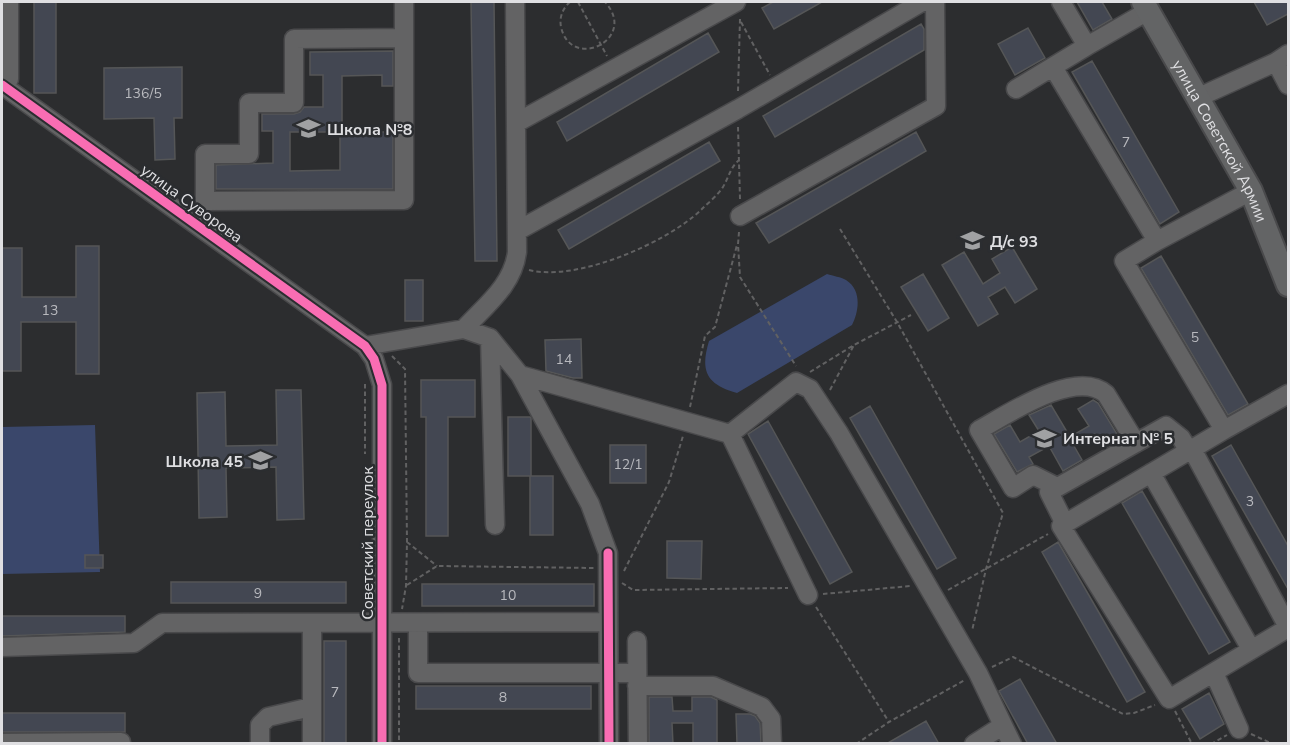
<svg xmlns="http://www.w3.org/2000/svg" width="1290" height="745" font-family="'Nunito Sans',sans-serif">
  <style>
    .green { fill: #3a476b }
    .building { fill: #434752; stroke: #555657; stroke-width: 1.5; fill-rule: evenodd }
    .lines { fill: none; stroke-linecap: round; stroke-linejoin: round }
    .minor-casing { stroke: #49494b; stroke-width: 21 }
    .major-casing { stroke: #49494b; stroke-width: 26 }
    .path { stroke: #616162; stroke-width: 2; stroke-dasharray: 4.5 3; stroke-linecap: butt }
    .minor { stroke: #636364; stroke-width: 18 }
    .major { stroke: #636465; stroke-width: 22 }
    .cycleway-casing { stroke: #2b2d30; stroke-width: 13 }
    .cycleway { stroke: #f96db3; stroke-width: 9 }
    .labels { text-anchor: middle; stroke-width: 5; stroke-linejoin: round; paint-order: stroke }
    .number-label { font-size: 14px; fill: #b8b9be }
    .poi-label { font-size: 16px; font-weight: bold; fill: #dfdfe2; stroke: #2b2d30; text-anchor: start }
    .street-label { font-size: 16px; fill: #dfdfe2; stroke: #2b2d30 }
  </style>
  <rect width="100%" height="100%" fill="#2c2d2f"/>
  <path class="green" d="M827 274C833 276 841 277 846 280 862 290 859 311 852 325L737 393C706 384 700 371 709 341Z
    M95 425 100 572 2 574V427Z"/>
  <path class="building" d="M34 2H56V93H34Z
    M471 2H494L497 261H475Z
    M773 2H822L774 29 762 8Z
    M1077 2H1102L1112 19 1093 30Z
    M1254 2H1288V14L1267 25Z
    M921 24 924 29V50L775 137 763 116Z
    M1028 28 1045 58 1015 75 998 44Z
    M708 33 719 52 567 141 557 122Z
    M393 51V86H382V75L342 76V132H393V189H216V165L273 163V131H262V114H294L300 112 304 107H323V75H310V52ZM290 132H340V170L290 171Z
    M1092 61 1179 212 1160 224 1072 72Z
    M182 67V118H174L175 159 155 160 154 118 104 119V68Z
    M916 132 926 151 769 243 756 223Z
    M709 142 720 161 569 249 558 230Z
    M76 246H99V374H76V322H21V371H2V248H22V297H76Z
    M1012 247 1037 289 1015 303 1005 287 988 297 998 314 978 326 942 265 964 252 983 284 1000 273 992 259Z
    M1161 256 1248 404 1228 415 1141 268Z
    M923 274 949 318 928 331 901 287Z
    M405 280H423V321H405Z
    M581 339 582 378H573L546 371 545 340Z
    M421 380H475V417H448V536H426V417H421Z
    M276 390H301L304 519 277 520 276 467 226 468 227 517 199 518 197 393 225 392 226 446 277 445Z
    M1093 400 1098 403 1120 439 1103 448 1095 434 1074 446 1082 460 1063 471 1049 446 1029 457 1033 464 1017 472 994 434 1010 425 1020 442 1039 431 1029 415 1051 405 1070 437 1089 426 1078 409Z
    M870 406 956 558 937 569 850 418Z
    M508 417H530L531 418V476H553V535H530V476H508Z
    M768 421 852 572 830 584 748 434Z
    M610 445H646V483H610Z
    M1231 445 1288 546V589L1212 456Z
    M1142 491 1230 642 1209 654 1122 503Z
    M667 541H702L701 579 667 578Z
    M1058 542 1145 692 1127 702 1042 552Z
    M85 555H103V568H85Z
    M171 582H346V603H171Z
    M422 584H594V606H422Z
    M2 616H125V632L2 636Z
    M324 641H346V744H324Z
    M1020 679 1057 744H1028L999 691Z
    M416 686H591V709H416Z
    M1209 693 1224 724 1200 739 1182 709Z
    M649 697H672L673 711H692V697H711L717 700V744H693V723H672L673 744H649Z
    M2 713H125V732H2Z
    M736 714H750L755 716 760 723 761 744H737Z
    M926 721 939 744H886Z"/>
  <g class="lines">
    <defs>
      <path id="minor" d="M404 2V200L205 201V154H249V103H294V39L404 38
        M1061 2 1087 46 1148 11
        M1276 62 1288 85
        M1053 67 1157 241 1251 191
        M2 85 365 346 374 359 382 385V744
        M3 87 9 79V2
        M1016 89 1087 46
        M1199 97 1276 62 1288 54
        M516 123 736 2
        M740 216 936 106 935 2
        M517 231 738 109 922 2
        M1157 241 1124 261 1224 430 1288 394
        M464 329C486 305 513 285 517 252L515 2
        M490 338 495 525
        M365 346 464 329 490 338 520 375 590 504 608 553 609 744
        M520 375 730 434
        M1224 430 1192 449 1288 627
        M1192 449 1061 526 1169 699 1288 628
        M1151 473 1251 649
        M1057 487 1033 475 1013 488 979 430C1008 414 1076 368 1106 394L1136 443
        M1065 524 1049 492 1166 426 1181 438 1189 451
        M808 595 730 434 796 382 810 389 839 433 978 673 1012 744
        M418 623V673H637
        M637 641 638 744
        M2 647 134 643 162 623 608 622
        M1214 673 1239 729
        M637 686H713L762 707 771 719 772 744
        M2 743 121 742
        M260 744V725L268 717 311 707
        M312 744V623
        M974 744 1002 726"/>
      <g id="major">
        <path id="s1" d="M1143 2 1251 191 1288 285"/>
      </g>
    </defs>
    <use href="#minor" class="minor-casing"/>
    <use href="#major" class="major-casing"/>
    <path class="path" d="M570 2C563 8 559 17 561 27 571 72 639 39 605 2
      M578 2 607 56
      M741 22 770 75
      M738 91 740 19
      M738 127 740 199
      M840 229 897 322 1003 513 986 569 972 631
      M739 232 738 244 740 277 796 366
      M529 270C577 282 666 243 701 210 708 203 718 195 723 187 729 177 730 168 739 160
      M392 356 405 369 407 542 406 586 402 609
      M810 372 854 345 911 315
      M365 384V454
      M830 390 854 345
      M690 407 705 336 715 327 737 245
      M407 542 437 566
      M624 571 669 482 683 436
      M622 583 633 590 788 588
      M407 585 437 566 594 568
      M948 590 1048 534
      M823 594 910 586
      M816 607 889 722
      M399 638V744
      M992 667 1013 657 1123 714 1134 713 1155 705
      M1175 711 1192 744
      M1251 734 1273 744
      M856 744 889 722 965 680
      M1211 744 1227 735"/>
    <use href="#minor" class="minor"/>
    <use href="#major" class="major"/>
    <defs>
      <path id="cycleway" d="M2 85 365 346 374 359 382 385V744
        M608 553 609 744"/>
    </defs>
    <use href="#cycleway" class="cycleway-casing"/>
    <use href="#cycleway" class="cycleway"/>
  </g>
  <defs>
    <symbol id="school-bare" viewBox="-9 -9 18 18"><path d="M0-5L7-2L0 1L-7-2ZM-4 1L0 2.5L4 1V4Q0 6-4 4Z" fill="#a0a1a3" stroke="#2b2d30" stroke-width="2.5" paint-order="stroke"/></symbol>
  </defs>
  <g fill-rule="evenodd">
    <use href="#school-bare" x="292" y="112" width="33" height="33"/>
    <use href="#school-bare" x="956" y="224" width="33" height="33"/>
    <use href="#school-bare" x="1028" y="422" width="33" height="33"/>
    <use href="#school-bare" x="244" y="444" width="33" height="33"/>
  </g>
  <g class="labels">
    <g class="number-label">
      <text x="143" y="98">136/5</text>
      <text x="1126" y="147">7</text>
      <text x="50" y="315">13</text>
      <text x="1195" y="342">5</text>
      <text x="564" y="364">14</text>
      <text x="628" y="469">12/1</text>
      <text x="1250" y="506">3</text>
      <text x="258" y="598">9</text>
      <text x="508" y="600">10</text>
      <text x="335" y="697">7</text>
      <text x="503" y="702">8</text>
    </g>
    <g class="poi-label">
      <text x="327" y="135">Школа №8</text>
      <text x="990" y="247">Д/с 93</text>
      <text x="1063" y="444">Интернат № 5</text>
      <text x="243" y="467" text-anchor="end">Школа 45</text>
    </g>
    <g class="street-label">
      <text dy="6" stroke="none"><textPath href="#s1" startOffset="159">улица Советской Армии</textPath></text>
      <text transform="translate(192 203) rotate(36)" y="6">улица Суворова</text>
      <text transform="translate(367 543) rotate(-90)" y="6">Советский переулок</text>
    </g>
  </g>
  <rect width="1290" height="745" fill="none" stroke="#dfdfe2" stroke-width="6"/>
</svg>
